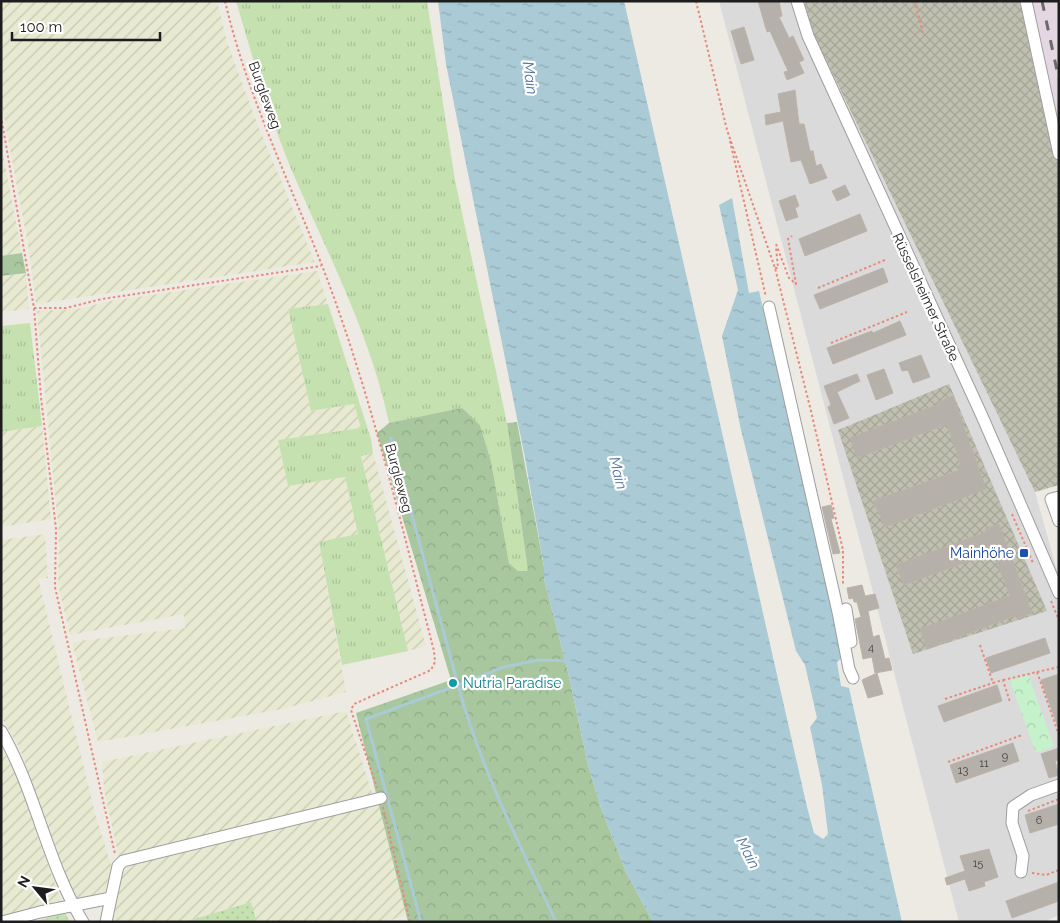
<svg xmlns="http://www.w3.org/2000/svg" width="1060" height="923" font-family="Raleway,sans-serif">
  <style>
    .residential { fill: #dbdada }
    .railway { fill: #e5d7e2 }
    .construction { fill: url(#construction-cross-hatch) }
    .farmland { fill: url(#farmland-furrows) }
    .grass { fill: url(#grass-tufts) }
    .forest { fill: url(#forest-crowns) }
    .park { fill: url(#park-crowns) }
    .garden { fill: url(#garden-dots) }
    .water { fill: url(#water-ripples) }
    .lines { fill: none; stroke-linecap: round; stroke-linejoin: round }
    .stream { stroke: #aacad5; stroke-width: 3 }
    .building { fill: #b6b0aa; stroke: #bdb2a8 }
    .minor-casing { stroke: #9e9e9e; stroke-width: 13 }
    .path { stroke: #e8897a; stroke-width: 2; stroke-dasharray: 2.5 2.5; stroke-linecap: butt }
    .minor { stroke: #fff; stroke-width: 11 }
    .rail { stroke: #6b6b6b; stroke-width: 3; stroke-dasharray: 10 10; stroke-linecap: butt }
    .transit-dot { fill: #1a4fb4; stroke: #fff; stroke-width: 2 }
    .culture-dot { fill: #0f9aa8; stroke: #fff; stroke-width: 2 }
    .labels { text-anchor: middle; stroke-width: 4.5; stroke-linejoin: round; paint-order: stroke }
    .number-label { font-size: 11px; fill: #434240 }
    .street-label { font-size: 14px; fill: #1d1d1d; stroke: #fff }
    .transit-label { font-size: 14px; fill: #164399; stroke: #fff; text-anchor: end }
    .culture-label { font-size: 14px; fill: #0d838f; stroke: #fff; text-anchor: start }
    .water-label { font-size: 15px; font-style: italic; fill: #5678a0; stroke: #fff }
  </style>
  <defs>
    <pattern id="construction-cross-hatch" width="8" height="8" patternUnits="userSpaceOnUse" patternTransform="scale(1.25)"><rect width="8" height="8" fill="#c0c0b1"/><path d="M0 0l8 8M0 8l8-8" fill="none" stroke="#a5a598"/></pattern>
    <pattern id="farmland-furrows" width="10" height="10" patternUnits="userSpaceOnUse" patternTransform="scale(1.25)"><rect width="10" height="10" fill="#e7ead1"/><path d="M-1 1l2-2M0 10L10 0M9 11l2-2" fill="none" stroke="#c6c8b3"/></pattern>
    <pattern id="grass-tufts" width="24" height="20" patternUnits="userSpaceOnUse" patternTransform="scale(1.25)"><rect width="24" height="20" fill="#c6e1b0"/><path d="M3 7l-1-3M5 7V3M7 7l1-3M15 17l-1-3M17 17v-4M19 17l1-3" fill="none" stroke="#aac197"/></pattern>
    <pattern id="forest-crowns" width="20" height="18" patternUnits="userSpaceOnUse" patternTransform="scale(1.25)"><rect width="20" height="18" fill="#a8c79e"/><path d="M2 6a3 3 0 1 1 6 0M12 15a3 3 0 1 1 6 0" fill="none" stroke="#90aa88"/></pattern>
    <pattern id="park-crowns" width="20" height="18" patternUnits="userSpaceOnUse" patternTransform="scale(1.25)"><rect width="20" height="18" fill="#c6f2cb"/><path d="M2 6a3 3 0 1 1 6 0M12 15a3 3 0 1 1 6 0" fill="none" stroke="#aacfae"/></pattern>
    <pattern id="garden-dots" width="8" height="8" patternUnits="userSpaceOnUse" patternTransform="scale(1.25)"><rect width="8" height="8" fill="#c6e1b0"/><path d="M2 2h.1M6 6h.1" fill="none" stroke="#aac197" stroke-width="1.8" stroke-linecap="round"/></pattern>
    <pattern id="water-ripples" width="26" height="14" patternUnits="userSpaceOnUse" patternTransform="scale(1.25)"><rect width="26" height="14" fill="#aacad5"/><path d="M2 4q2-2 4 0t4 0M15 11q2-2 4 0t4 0" fill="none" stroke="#92adb6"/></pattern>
  </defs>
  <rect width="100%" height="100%" fill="#edeae4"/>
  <path class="residential" d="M719 1H804L812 31 1035 492 1059 578V915L1044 922H959Z"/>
  <path class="railway" d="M1032 1H1059V126Z"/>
  <path class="construction" d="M804 1H1028L1059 157V485L1035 492 812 31Z
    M949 384 1047 611 913 654 838 430Z"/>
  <path class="farmland" d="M1 1H217L227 42 258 126 315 262 36 304 29 250 1 101Z
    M1 145 22 253 1 256Z
    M317 271 328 304 288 309 311 411 354 404 362 428 278 440 288 486 345 477 358 535 319 542 346 692 282 709 98 742 72 642 185 628 184 614 70 635 58 584 59 535 37 311 77 309 110 301Z
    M26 273 29 309 1 312V276Z
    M42 426 51 519 1 527V432Z
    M373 453 426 646 408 651 361 455Z
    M45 534 48 578H38L95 813 113 871 105 897 78 901 60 862 20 749 1 716V540Z
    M346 711 373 796 119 858 104 790 102 762Z
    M1 747 14 769 61 901 1 917Z
    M379 803 407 916 381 922H257L251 902 184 922H111L123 865Z"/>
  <path class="grass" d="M236 1H427L455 180 507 423 528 571H518L509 563 491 461 480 425 462 409 389 423C370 332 325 249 289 164 268 111 252 56 236 1Z
    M328 304 371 439 373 453 361 456 408 651 342 665 319 542 358 534 345 477 288 486 278 440 361 428 354 404 311 411 288 309Z
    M30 323 42 426 1 432V326Z"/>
  <path class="forest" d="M22 253 26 273 1 276V256Z
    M462 408 480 425 491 461 509 563 518 571H528L507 423 517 422 544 567V579L568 672 588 765 601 808 626 872 653 922H408L356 713 451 680 377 433 389 423Z"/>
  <path class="park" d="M1028 675 1054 746 1036 753 1010 681Z"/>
  <path class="garden" d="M251 902 257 922H184Z
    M65 913 70 922H33Z"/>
  <path class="water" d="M438 1H624L807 807 814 833 823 839 828 834 822 785 810 727 817 718 805 665 796 651 741 430 722 336 738 290 719 205 732 198 749 293 759 291 843 657 837 662 841 686 849 688 902 922H653L626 872 601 808 588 765 568 672 544 579V567L525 458 446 64Z"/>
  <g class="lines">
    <path class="stream" d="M391 438 458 685 504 667 538 660 569 661
      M421 922 366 719 458 685C481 770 519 843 556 922"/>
  </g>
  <path class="building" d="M758 1H779L782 16 779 17 789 38 793 36 804 60 799 62 804 73 787 80 784 72 788 71 770 31 767 32Z
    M744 27 754 60 741 64 731 31Z
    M795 90 799 124H804L810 151H813L816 166 821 164 827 178 810 184 801 160 791 162 783 121 766 125 765 115 781 112 778 94Z
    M845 185 850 195 837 201 832 191Z
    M795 195 799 206 795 208 798 217 786 221 779 201Z
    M860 214 867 231 805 256 799 239Z
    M883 268 888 282 820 309 814 295Z
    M900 321 906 335 833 364 827 348 872 331 873 333Z
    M921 355 930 377 913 383 908 370 902 371 899 363Z
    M884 369 893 393 876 400 867 375Z
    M857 374 860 381 837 392 849 418 834 424 828 407 831 405 824 386Z
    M953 396 986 489 885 527 873 501 960 470 958 465 961 464 947 424 857 458 850 438 939 404 938 402Z
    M831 505 834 518 831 519 840 553 833 554 822 507Z
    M999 524 1032 613 1018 618 1017 615 927 649 920 629 1010 596 993 552 904 585 896 565 986 532 985 529Z
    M862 585 865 596 875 594 879 608 868 611 873 637 879 635 885 659 889 658 892 670 875 673 872 657 863 659 855 619 861 617 857 602H854L853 598 849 599 847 588Z
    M1045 638 1050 653 991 673 986 658Z
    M877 673 883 694 868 698 862 680Z
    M1059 674V727H1058L1041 680Z
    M997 685 1002 701 944 722 938 706Z
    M1013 743 1019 761 956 783 950 765Z
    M1059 748V760L1055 761 1059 775 1049 778 1041 754Z
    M1059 804V824L1030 833 1025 815Z
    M989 849 998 877 984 882 985 886 969 891 965 879 947 885 945 878 965 871 960 856Z
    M1059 882V901L1012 918 1006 901Z"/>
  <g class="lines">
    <defs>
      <path id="minor" d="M797 1 808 36 982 416 1059 593
        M1026 1 1059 154
        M769 307 838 612 849 669 853 678
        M1059 497 1051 499 1059 521
        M846 609 851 642
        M1 731C36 791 46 861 83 922
        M1021 872 1023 856 1012 823 1013 807 1031 795 1059 785
        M2 922 40 912 111 898 118 866 123 861 381 798
        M106 922 111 898"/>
    </defs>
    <use href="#minor" class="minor-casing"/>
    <path class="path" d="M225 1C248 100 294 190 329 284 373 403 402 528 434 651L435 662 431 670 354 704 351 710 377 788
      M696 1 727 130 775 268 811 411 843 550V584
      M915 1 923 34
      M1 116 34 308 41 397 56 529 55 587 115 854
      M730 141 766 297
      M776 244 789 278 796 284 788 239 792 236
      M775 268H778L776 247
      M818 288 885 260
      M34 308H66L102 299 321 266
      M831 343 907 312
      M1012 514 1033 563
      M1051 601 1058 618
      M980 645 993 683 1003 680 1010 702
      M1037 672 1059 667
      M1003 680 1037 672 1059 735
      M945 699 993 683
      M948 762 1022 735
      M383 807 410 922
      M1028 811 1059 799
      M1032 873 1046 875 1059 870"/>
    <use href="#minor" class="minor"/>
    <path class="rail" d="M1042 1 1059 80"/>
  </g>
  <rect class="transit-dot" x="1019" y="548" width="10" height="10" rx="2.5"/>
  <circle class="culture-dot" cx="453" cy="683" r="5"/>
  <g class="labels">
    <g class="number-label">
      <text x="871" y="651">4</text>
      <text x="1005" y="760">9</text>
      <text x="984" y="767">11</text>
      <text x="963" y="774">13</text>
      <text x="1039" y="824">6</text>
      <text x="978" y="867">15</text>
    </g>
    <g class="street-label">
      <text transform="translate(265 95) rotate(70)" y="5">Burgleweg</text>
      <text transform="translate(926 297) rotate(65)" y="5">Rüsselsheimer Straße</text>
      <text transform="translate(399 478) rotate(75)" y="5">Burgleweg</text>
    </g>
    <g class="transit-label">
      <text x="1014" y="558">Mainhöhe</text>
    </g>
    <g class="culture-label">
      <text x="463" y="688">Nutria Paradise</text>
    </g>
    <g class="water-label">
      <text transform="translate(530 78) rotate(82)" y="5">Main</text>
      <text transform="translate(618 473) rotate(75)" y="5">Main</text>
      <text transform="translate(748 853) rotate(63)" y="5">Main</text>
    </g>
  </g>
  <rect width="1060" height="923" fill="none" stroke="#1d1d1d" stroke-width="5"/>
  <g transform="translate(35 888) rotate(299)" stroke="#ffffff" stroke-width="4" paint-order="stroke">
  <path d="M0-4L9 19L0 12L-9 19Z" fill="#1d1d1d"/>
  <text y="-8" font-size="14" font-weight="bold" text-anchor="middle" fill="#1d1d1d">N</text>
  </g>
  <path d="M12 32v8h148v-8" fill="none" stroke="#1d1d1d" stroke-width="2.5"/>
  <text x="20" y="32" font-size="15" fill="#1d1d1d" stroke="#ffffff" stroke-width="4" paint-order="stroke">100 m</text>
</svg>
